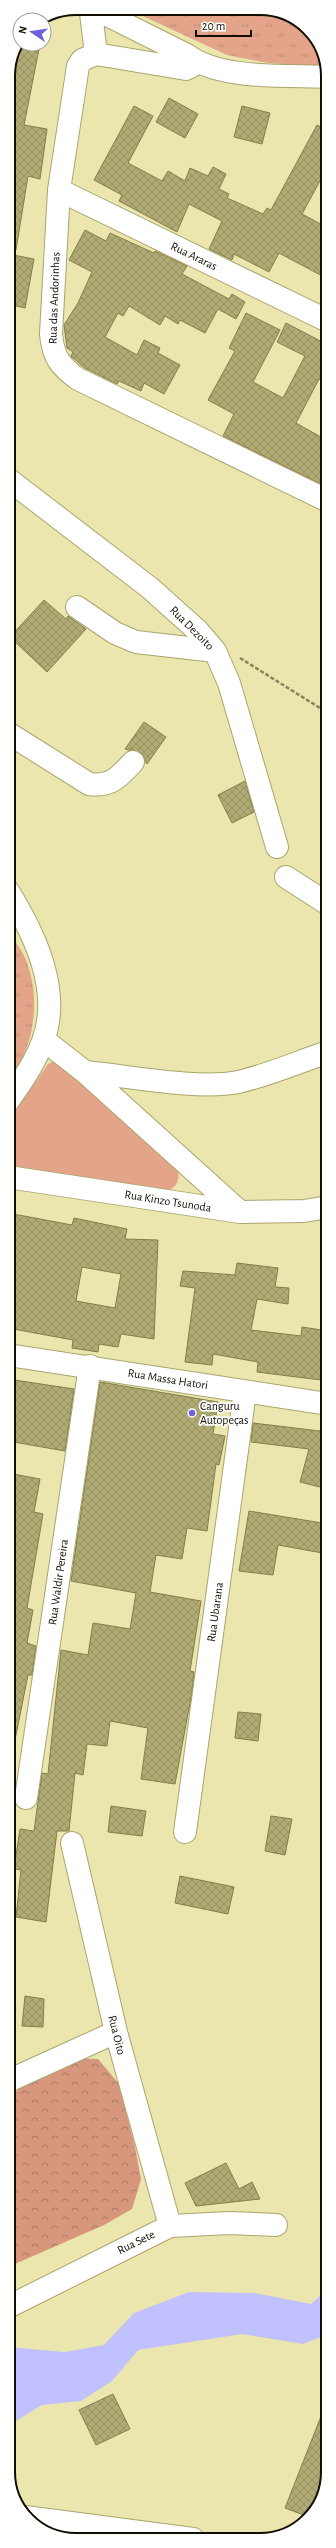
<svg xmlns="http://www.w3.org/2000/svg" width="336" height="2548" font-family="'Alegreya Sans',sans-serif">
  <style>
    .grass { fill: url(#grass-tufts) }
    .forest { fill: url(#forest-crowns) }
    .park { fill: #e3a48a }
    .water { fill: #c0c1fe }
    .building { fill: url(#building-cross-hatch); stroke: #837e48; fill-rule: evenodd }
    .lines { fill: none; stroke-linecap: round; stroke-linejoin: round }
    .minor-casing { stroke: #aaa56e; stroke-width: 24 }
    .path { stroke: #88845e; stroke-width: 2.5; stroke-dasharray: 4 2; stroke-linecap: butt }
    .minor { stroke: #fff; stroke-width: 22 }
    .poi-dot { fill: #6e62dc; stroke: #fff; stroke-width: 1.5 }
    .labels { text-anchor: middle; stroke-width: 3.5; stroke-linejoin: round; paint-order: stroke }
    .street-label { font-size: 12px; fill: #110e00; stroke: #fff }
    .poi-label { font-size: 12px; fill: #110e00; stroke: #fff; text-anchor: start }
    .rim { fill: none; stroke: #110e00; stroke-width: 2 }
  </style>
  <defs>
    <pattern id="grass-tufts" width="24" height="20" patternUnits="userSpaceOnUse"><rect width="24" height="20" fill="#e3a48a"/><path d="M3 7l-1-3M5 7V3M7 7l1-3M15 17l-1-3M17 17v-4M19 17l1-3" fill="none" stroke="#c28c75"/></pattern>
    <pattern id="forest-crowns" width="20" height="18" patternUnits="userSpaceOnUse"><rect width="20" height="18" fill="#d6977c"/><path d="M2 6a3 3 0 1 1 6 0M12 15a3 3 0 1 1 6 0" fill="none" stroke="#ac7a63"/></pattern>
    <pattern id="building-cross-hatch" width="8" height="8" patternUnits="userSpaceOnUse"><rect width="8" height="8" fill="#b0ab74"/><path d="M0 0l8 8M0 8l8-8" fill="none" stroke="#969263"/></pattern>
  </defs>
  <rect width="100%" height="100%" fill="#ebe6ad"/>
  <path class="grass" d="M277 10 311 31 326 67 268 63 227 55 134 12Z
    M8 931C14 940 22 950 26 960 42 1002 34 1047 8 1083Z"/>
  <path class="forest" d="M65 2058 98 2059 119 2084 135 2147 141 2179 132 2209 104 2225 8 2267V2098L37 2075Z"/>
  <path class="park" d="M54 1061 58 1062 178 1170C180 1180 177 1187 167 1191L8 1170V1117L14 1113 48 1064Z"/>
  <path class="water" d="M328 2288V2334L303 2344 242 2334 138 2350 112 2381 81 2401 42 2405 16 2421 8 2430V2347L65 2352 104 2345 134 2313 189 2292 254 2293 311 2304Z"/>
  <path class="building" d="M17 44H40L24 125 47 129 40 179 28 176 16 250 8 249V76L13 50Z
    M169 98 198 114 185 138 156 122Z
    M134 106 153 116 128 163 162 181 168 171 185 181 190 168 208 176 213 167 226 174 219 189 229 194 227 198 263 214 267 208 271 210 317 125 328 131V166L302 214 328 228V279L279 253 269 272 234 254 232 260 209 249 222 221 189 204 177 232 119 201 122 195 94 180Z
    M242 106 270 113 262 144 234 137Z
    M85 230 106 241 110 233 154 253 155 251 187 266 182 274 229 299 232 294 245 302 236 319 218 309 205 333 180 320 178 324 165 316 160 325 129 306 123 316 118 313 105 337 137 355 144 340 160 348 158 353 180 365 164 394 144 383 141 391 119 381 117 384 85 368 71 356 73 352 67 348 64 325 78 303 92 272 69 260Z
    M8 254 34 259 25 308 8 304Z
    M246 313 280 330 253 382 283 398 305 356 277 342 286 323 328 345V384L319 379 296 423 328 441V476L323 485 223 436 234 414 208 400 235 351 229 348Z
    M44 600 66 619 68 616 86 629 47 672 10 637Z
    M144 722 166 737 147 764 141 753 125 749Z
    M245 781 254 812 232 823 218 795Z
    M8 1213 72 1225 74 1218 127 1229 125 1239 158 1240 154 1339 121 1334 118 1347 99 1344 98 1352 72 1348 73 1340 8 1328V1305L14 1270 8 1269ZM82 1267 121 1274 115 1308 76 1301Z
    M237 1263 278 1268 275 1287 289 1288 288 1304 257 1299 251 1330 301 1336 302 1327 328 1331 321 1380 257 1372 258 1362 213 1354 212 1365 185 1362 195 1288 180 1286 183 1271 235 1275Z
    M8 1379 74 1389 65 1451 8 1441Z
    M100 1382 218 1402 213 1434 225 1436 219 1465 216 1464 207 1531 187 1528 182 1559 156 1555 150 1592 201 1601 190 1671 194 1672 192 1692 175 1784 141 1779 148 1728 110 1721 107 1746 87 1744 83 1775 75 1773 69 1831H57L46 1922 16 1917 21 1870 8 1868V1853L16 1855 20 1829 34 1831 42 1773 48 1774 61 1650 88 1655 93 1623 130 1629 136 1593 71 1581Z
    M253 1423 328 1432V1456L320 1487 300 1482 309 1449 251 1442Z
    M8 1473 40 1479 34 1512 43 1514 27 1608 33 1610 27 1643 36 1646 32 1675H28L15 1740H8Z
    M249 1511 328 1524V1554L278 1545 273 1575 239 1571Z
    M238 1712 261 1714 258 1741 235 1738Z
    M111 1806 146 1811 142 1836 108 1832Z
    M271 1816 292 1819 285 1855 265 1851Z
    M180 1876 234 1887 228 1914 175 1903Z
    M25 1996 44 1999 43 2027 22 2026Z
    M226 2163 239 2189 252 2182 260 2199 196 2206 185 2183Z
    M113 2394 130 2429 96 2445 79 2410Z
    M327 2401 328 2470 309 2517 285 2508Z"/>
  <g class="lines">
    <defs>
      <path id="minor" d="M101 12 187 55C220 80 287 75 328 77
        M91 13 96 54
        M198 63 186 69 96 54 82 60 78 66 59 190 51 334C53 357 60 366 78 379L328 501
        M59 190 328 321
        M8 479 150 588 198 631 215 651 229 683 277 847
        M77 607 115 633 136 642 215 651
        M8 733 89 784C111 787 119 777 133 762
        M286 877 328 904
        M8 891C34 933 62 990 43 1041 35 1063 22 1082 8 1101
        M44 1040 85 1072 240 1212
        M85 1072C128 1076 197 1090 238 1082 269 1075 298 1062 328 1052
        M8 1177 240 1212 304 1211 328 1207
        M8 1355 328 1404
        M26 1798 90 1366
        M185 1832 245 1392
        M72 1843 116 2032 170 2226
        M8 2081 116 2032
        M8 2307 170 2226 230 2223 276 2225
        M25 2517 193 2539"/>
    </defs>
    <use href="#minor" class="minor-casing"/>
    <path class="path" d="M240 658 328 713"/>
    <use href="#minor" class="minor"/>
  </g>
  <circle class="poi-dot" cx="192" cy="1413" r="4"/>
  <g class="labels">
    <g class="street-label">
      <text transform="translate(194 256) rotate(26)" y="4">Rua Araras</text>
      <text transform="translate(54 298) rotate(-88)" y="4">Rua das Andorinhas</text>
      <text transform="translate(192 628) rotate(45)" y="4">Rua Dezoito</text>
      <text transform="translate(168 1201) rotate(9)" y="4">Rua Kinzo Tsunoda</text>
      <text transform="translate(168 1379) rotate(9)" y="4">Rua Massa Hatori</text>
      <text transform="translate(58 1582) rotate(-82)" y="4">Rua Waldir Pereira</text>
      <text transform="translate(215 1612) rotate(-82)" y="4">Rua Ubarana</text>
      <text transform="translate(117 2035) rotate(76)" y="4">Rua Oito</text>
      <text transform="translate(136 2242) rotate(-26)" y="4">Rua Sete</text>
    </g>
    <g class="poi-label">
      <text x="200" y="1410">Canguru<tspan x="200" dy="14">Autopeças</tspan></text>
    </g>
  </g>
  <path d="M0 0H336V2548H0ZM76 15H260A61 61 0 0 1 321 76V2472A61 61 0 0 1 260 2533H76A61 61 0 0 1 15 2472V76A61 61 0 0 1 76 15Z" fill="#fff" fill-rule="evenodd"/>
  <path class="rim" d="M76 15H260A61 61 0 0 1 321 76V2472A61 61 0 0 1 260 2533H76A61 61 0 0 1 15 2472V76A61 61 0 0 1 76 15Z"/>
  <g transform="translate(32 32) rotate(283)"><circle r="19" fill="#ffffff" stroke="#a09f99"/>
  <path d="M0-3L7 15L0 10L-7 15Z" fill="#6e62dc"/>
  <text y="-6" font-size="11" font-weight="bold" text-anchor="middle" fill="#110e00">N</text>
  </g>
  <path d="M196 30v6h55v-6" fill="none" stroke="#110e00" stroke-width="2"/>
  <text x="202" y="30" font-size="12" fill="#110e00" stroke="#ffffff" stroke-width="3" paint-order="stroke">20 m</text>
</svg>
